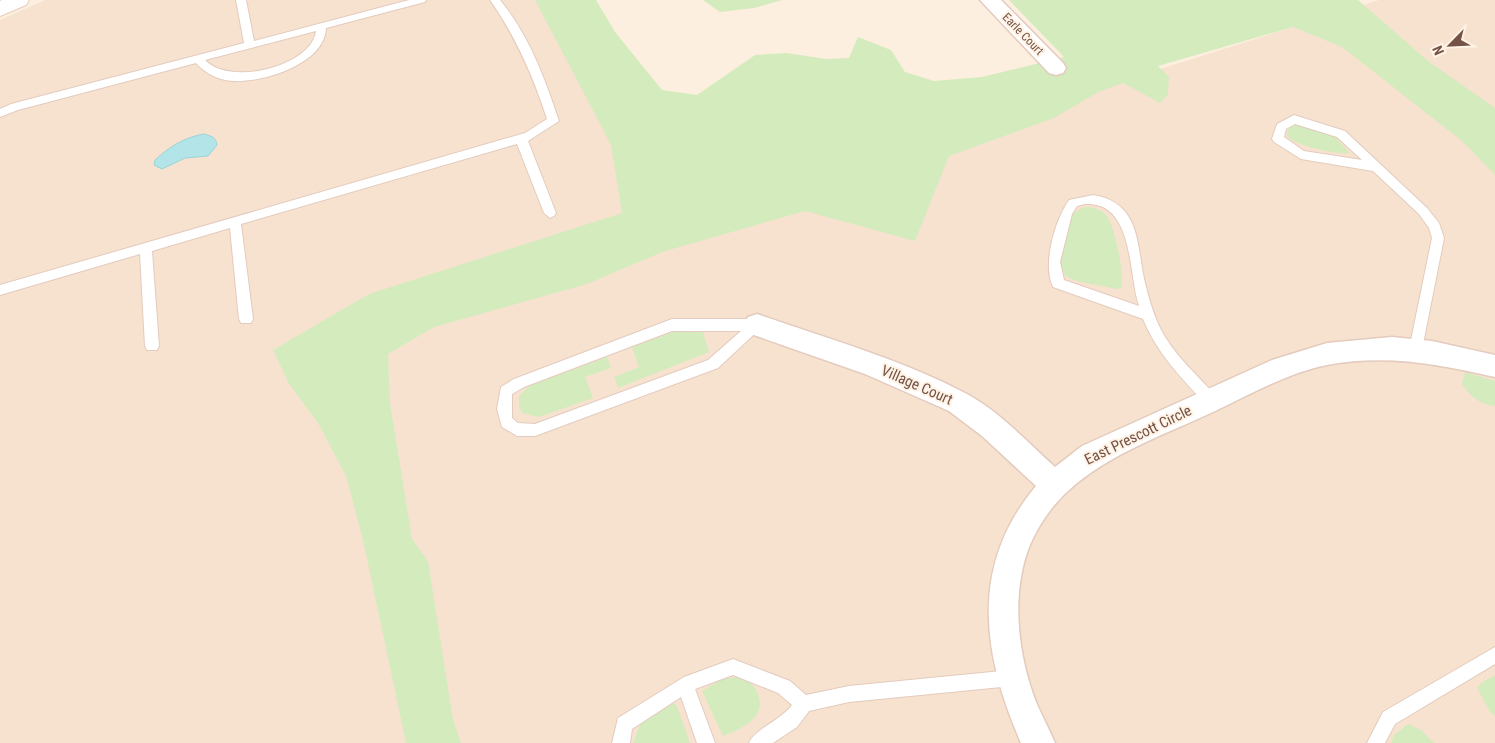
<svg xmlns="http://www.w3.org/2000/svg" width="1495" height="743" font-family="'Roboto Condensed',sans-serif">
  <style>
    .residential { fill: #f7e2d0 }
    .green { fill: #d4ebbd }
    .water { fill: #b3e4e7; stroke: #98d5d9 }
    .lines { fill: none; stroke-linecap: round; stroke-linejoin: round }
    .lane-casing { stroke: #e3cbbd; stroke-width: 2 }
    .street-casing { stroke: #e3cbbd; stroke-width: 3 }
    .secondary-casing { stroke: #e9ccba; stroke-width: 2 }
    .lane { fill: #fff; fill-rule: evenodd }
    .street { fill: #fff; fill-rule: evenodd }
    .secondary { fill: #fff; fill-rule: evenodd }
    .labels { text-anchor: middle; stroke-width: 4; stroke-linejoin: round; paint-order: stroke }
    .far-street-label { font-size: 12px; fill: #745246; stroke: #fff3e6 }
    .street-label { font-size: 15px; fill: #745246; stroke: #fff3e6 }
  </style>
  <rect width="100%" height="100%" fill="#fdefdf"/>
  <path class="residential" d="M45 0H550L677 231 957 133 1379 0H1495V743H0V20Z"/>
  <path class="green" d="M535 0H596L615 32 662 90 697 95 755 55 787 53 826 59 849 58 858 37 891 50 905 72 934 81 982 77 1064 57 1009 0H1358L1428 61 1495 108V175L1462 141 1342 47 1293 27 1158 66 1169 77 1168 94 1160 103 1123 83 1098 92 1054 118 949 156 915 241 805 211 662 252 587 284 434 327 388 354 390 403 412 539 428 561 453 720 461 743H406L363 540 346 476 318 423 289 384 273 350 369 294 622 213 611 145Z
    M703 0H782L754 8 720 12Z
    M1301 123 1331 133 1350 153C1337 155 1296 146 1287 136L1288 127Z
    M1084 207C1093 207 1099 208 1106 215 1115 225 1125 275 1121 288L1115 289C1099 283 1062 285 1058 264L1072 214Z
    M687 327 702 329 709 352 618 388 614 377 639 367 632 347Z
    M607 357 611 368 585 377 593 398 539 417 522 413 519 407V396L529 386Z
    M1465 372 1495 381V406C1481 405 1469 396 1462 384Z
    M1495 675V716L1490 712 1477 688 1481 683Z
    M739 677C749 681 754 684 758 694 767 718 741 729 723 736L702 691 722 679Z
    M672 702 677 706 690 743H633L641 721Z
    M1408 724 1421 730 1434 743H1391L1394 735Z"/>
  <path class="water" d="M204 134C211 136 216 137 217 145L208 156 185 158 162 169 154 165 155 160C169 147 185 137 204 134Z"/>
  <g class="lines">
    <defs>
      <path id="lane" d="M236 0H246L254 41 409 0H426L425 2 326 28C325 64 262 83 233 81 218 80 206 74 196 63L18 110 0 117V109L11 104 244 43ZM316 31C312 66 230 87 205 60Z
        M490 0H500C529 35 545 79 559 121L528 141 556 213 554 216 550 218 544 213 517 144 241 224 253 319 251 323H241L239 319 230 228 152 251 159 346 157 350H147L145 346 140 254 0 295V285L525 133 547 119C533 76 516 37 490 0Z
        M1294 115 1345 131 1427 208 1439 223 1444 238 1421 354H1411L1409 350 1432 238 1429 228 1419 214 1373 171 1301 159 1274 142 1272 139 1277 124ZM1295 124 1337 137 1362 160 1304 151 1284 137 1286 129Z
        M1093 195C1137 202 1137 238 1143 274 1147 292 1152 311 1160 328 1173 354 1197 375 1216 396L1218 400 1216 404 1211 406 1206 404C1181 378 1157 353 1143 319L1053 287C1042 264 1055 220 1069 200ZM1085 204C1134 201 1128 273 1139 306L1064 280 1060 262 1072 214 1077 206Z
        M672 319H757L762 321 764 325 718 368 535 436H517L502 427 497 409 501 387 514 379ZM672 331H741L708 360 535 424 518 423 512 418V394L524 387Z
        M1495 647V664L1395 724 1385 743H1367L1383 712Z
        M733 659 790 681 806 695 849 686 1012 670 1018 672 1020 678 1018 684 1012 686 849 702 809 711 797 727 773 743H749C755 729 781 720 792 705L778 693 733 675 695 689 715 743H697L681 697 632 729 630 743H612L618 718 684 677Z"/>
      <path id="street" d="M980 0H1001L1063 63 1066 68 1063 73 1056 75 1049 73Z
        M757 314C826 338 903 360 967 394 1000 412 1027 442 1055 467L1082 446 1272 360 1327 343 1392 337 1432 341 1495 355V377C1437 364 1387 354 1327 365 1287 373 1249 395 1213 412 1164 435 1108 454 1068 491 1051 506 1036 529 1028 550 1011 597 1018 656 1036 702 1042 716 1049 729 1055 743H1021C982 654 969 566 1036 486L982 436 949 411 865 374 748 333 744 325 748 317Z"/>
      <path id="secondary" d="M2 0H29L26 5 0 16V1Z"/>
    </defs>
    <use href="#lane" class="lane-casing"/>
    <use href="#street" class="street-casing"/>
    <use href="#secondary" class="secondary-casing"/>
    <use href="#lane" class="lane"/>
    <use href="#street" class="street"/>
    <use href="#secondary" class="secondary"/>
  </g>
  <g class="labels">
    <g class="far-street-label">
      <text transform="translate(1023 34) rotate(46)" y="4">Earle Court</text>
    </g>
    <g class="street-label">
      <text transform="translate(917 385) rotate(24)" y="5">Village Court</text>
      <text transform="translate(1138 435) rotate(-26)" y="5">East Prescott Circle</text>
    </g>
  </g>
  <g transform="translate(1450 45) rotate(246)" stroke="#fff3e6" stroke-width="4" paint-order="stroke">
  <path d="M0-4L9 19L0 12L-9 19Z" fill="#745246"/>
  <text y="-8" font-size="14" font-weight="bold" text-anchor="middle" fill="#745246">N</text>
  </g>
</svg>
